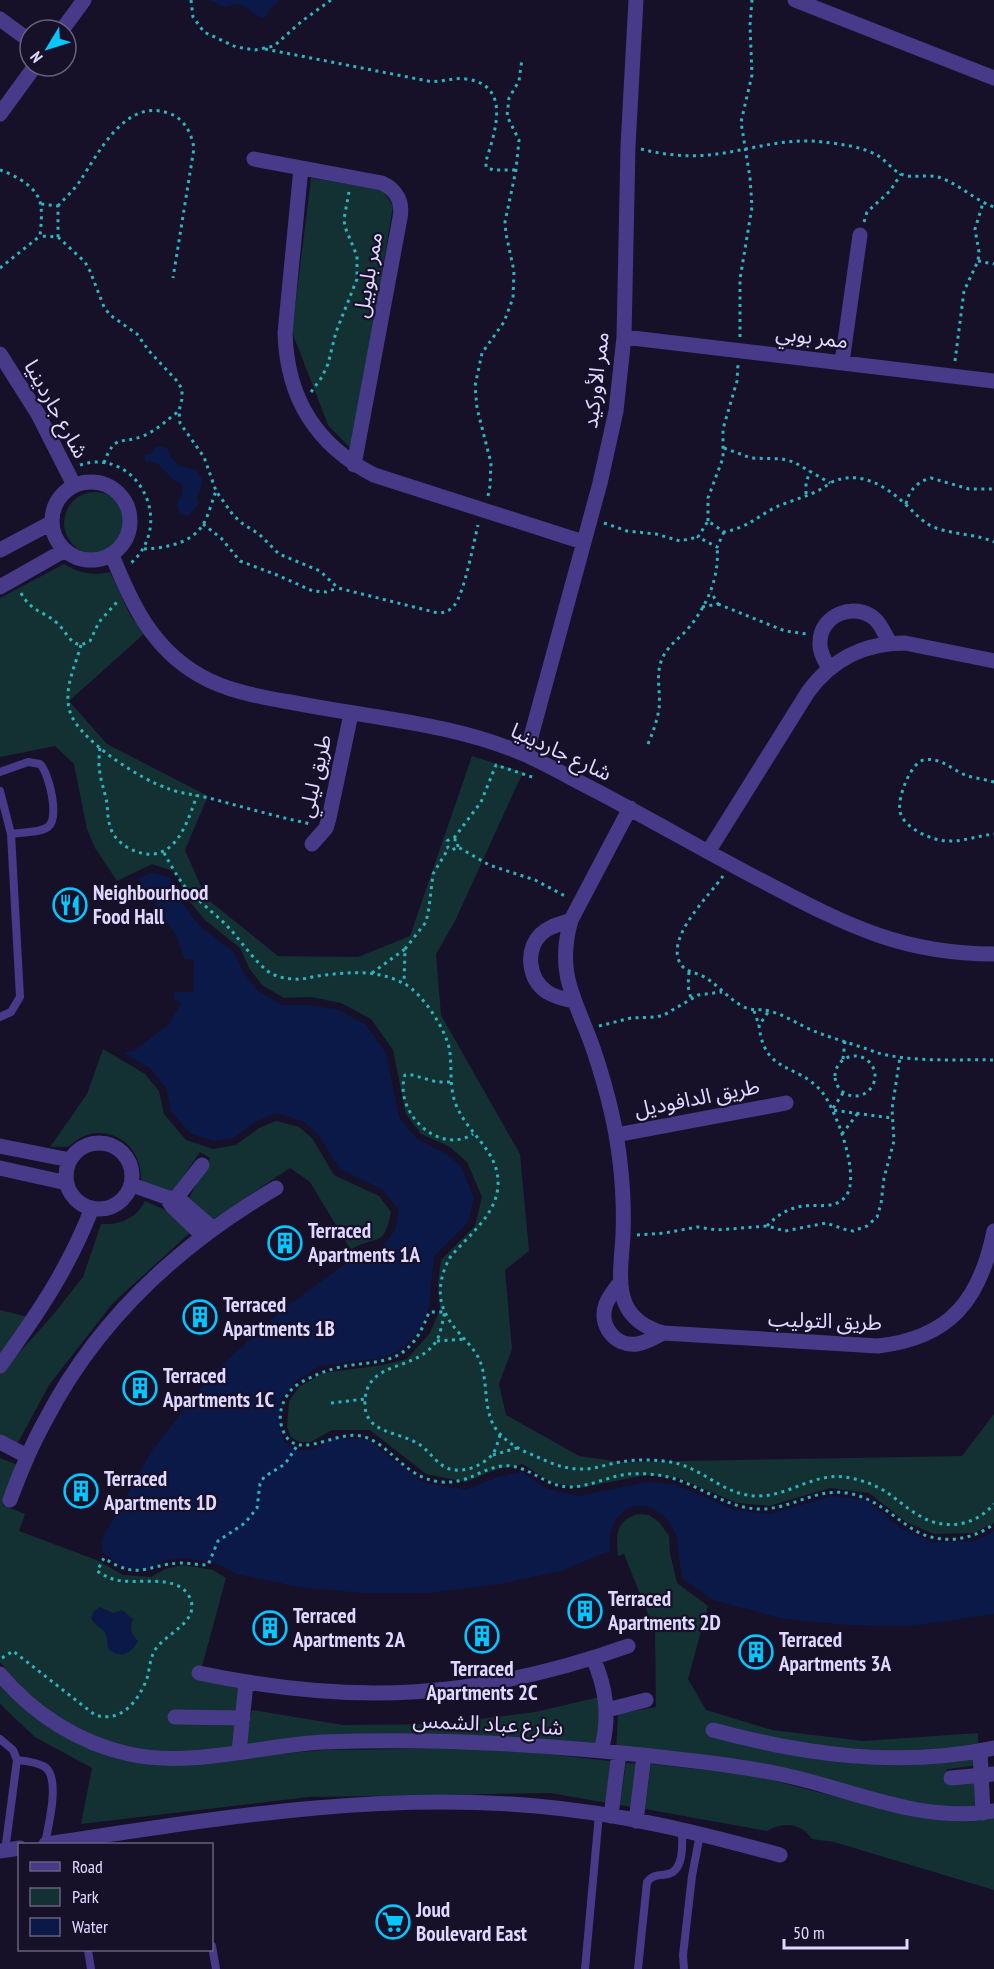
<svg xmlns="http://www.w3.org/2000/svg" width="994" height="1969" font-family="'PT Sans Narrow','Noto Sans Arabic',sans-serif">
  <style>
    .green { fill: #133033 }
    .water { fill: #0a1948 }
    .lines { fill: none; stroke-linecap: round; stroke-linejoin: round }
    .path { stroke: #2eb4bd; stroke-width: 3; stroke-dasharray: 3 4.5; stroke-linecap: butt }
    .service { stroke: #473a89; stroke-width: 8 }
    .minor { stroke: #473a89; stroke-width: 15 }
    .labels { text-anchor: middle; stroke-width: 4.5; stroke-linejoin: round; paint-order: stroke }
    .street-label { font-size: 21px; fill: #e1d8ff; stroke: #171029 }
    .poi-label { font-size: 21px; font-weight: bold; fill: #e1d8ff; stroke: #171029; text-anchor: start }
  </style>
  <rect width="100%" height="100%" fill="#171029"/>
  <path class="green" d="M311 178 383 190 393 206 353 451 328 425 292 332Z
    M64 523a31 31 0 1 1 62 0a31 31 0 1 1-62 0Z
    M64 564C79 573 92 576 110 572L131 617 145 633 69 701 107 744 208 796 185 850 206 898 278 956 358 957 410 936 472 756 523 772 455 921 436 954 441 1015 520 1154 529 1251 505 1270 512 1349 499 1384 506 1415 579 1456 621 1462 962 1456 994 1414V1523L973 1533 934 1534 906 1522 869 1493 830 1488 769 1506 737 1503 678 1478 646 1475 579 1488 550 1482 523 1464 495 1470 466 1482 426 1474 370 1430H332L311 1442H299L291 1437 287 1427 289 1401 299 1387 323 1373 383 1365 407 1359 430 1333 440 1309 438 1283 441 1260 475 1226 482 1197 467 1162 450 1147 421 1134 406 1114 393 1050 371 1019 341 1003 311 997 284 998 262 985 249 968 240 948 205 920 186 897 176 872 152 864 117 881 95 848 87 829 74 764 55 746 0 757V598Z
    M103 1049 145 1074 159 1091 164 1114 186 1140 213 1149 236 1145 259 1128 276 1121 299 1127 312 1138 334 1175 379 1196 391 1212C384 1250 375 1234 351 1250L310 1182 290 1168 212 1220 188 1200 210 1158 200 1152 172 1193 141 1182C143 1155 124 1131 95 1133 89 1134 81 1137 77 1140 76 1140 70 1146 69 1146 64 1148 55 1146 50 1147L87 1094Z
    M145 1201 182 1217 193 1230 113 1303 49 1385 14 1450 0 1445V1374L52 1316 83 1277 101 1224C120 1225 136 1219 145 1201Z
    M0 1310 36 1319 0 1360Z
    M0 1458 23 1467 3 1505 25 1514 19 1531 99 1561 123 1575 151 1577 165 1569 183 1565 213 1570 226 1578 200 1674 247 1688 235 1748 169 1754 124 1749 74 1728 31 1698 0 1662Z
    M637 1514 649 1515 659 1522 669 1536 670 1553 677 1583 708 1606 688 1679 706 1710 772 1730 863 1741 978 1733 979 1765 947 1769 948 1781 980 1777 982 1806 950 1810 616 1752 618 1714 656 1707 655 1631 624 1554 618 1556C616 1535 615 1522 637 1514Z
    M0 1677 69 1736 169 1764 322 1750 494 1748 619 1762 613 1804 550 1793 309 1797 81 1824 92 1768 35 1737 4 1708 0 1703Z
    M604 1696 606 1751 495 1738 245 1747 252 1710 343 1725 442 1724 535 1712Z
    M626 1763 644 1764 637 1808 620 1805Z
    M651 1764 752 1775 861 1803 994 1814V1890L834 1842 812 1839C802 1823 782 1821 767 1831L645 1809Z"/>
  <path class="water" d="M208 0H280L270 9 266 17 261 18 244 6 237 4 225 7Z
    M159 446 167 448C172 464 182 467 196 470 208 485 201 483 197 498L199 503 189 516 180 514 177 505 182 494V484L172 479 157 463 145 461V455L151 454 154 447Z
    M152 872 170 878 180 900 200 926 234 952 243 972 257 990 282 1005H310L339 1010 366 1025 386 1053 399 1117 417 1139 446 1154 461 1166 474 1198 468 1222 434 1256 429 1306 421 1329 399 1351 382 1358 320 1366 295 1382 281 1399 279 1428 285 1442 297 1450H313L333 1438 367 1439 422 1482 466 1490 497 1477 522 1472 547 1489 579 1496 647 1482 676 1485 735 1510 770 1514 831 1496 866 1500 902 1529 932 1542 975 1541 994 1531V1614L911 1626 848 1625 785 1619 713 1600 683 1579C681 1570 679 1560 678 1551 677 1545 678 1538 675 1532 655 1490 605 1501 610 1551L561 1571 500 1584 428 1593H360L299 1587 237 1574 216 1563 183 1558 163 1561 149 1570 125 1568 103 1553 101 1541 151 1452 212 1374 282 1310 360 1253 382 1247 395 1230 399 1210 383 1190 340 1169 317 1133 302 1121 276 1113 256 1121 233 1138 214 1141 190 1133 171 1111 166 1088 150 1068 124 1053 134 1051 169 1024 181 1003 174 999 175 992H193L194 959H184L178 939 138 879Z
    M100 1607 113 1613 122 1610 133 1619C129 1628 131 1633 138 1641 131 1654 119 1660 108 1648 107 1624 101 1634 91 1618L94 1611Z"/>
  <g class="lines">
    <path class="path" d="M191 0 193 17 204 32 236 47 255 50 274 46 302 21 331 0
      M265 49 428 81C441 83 453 77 466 79 512 85 495 132 486 161V167L493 170H516
      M641 149C663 155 687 157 709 155 747 151 784 137 823 142 841 144 865 147 880 157 887 162 894 171 901 174 912 179 926 174 938 177 958 183 974 200 994 207
      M0 170C16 176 39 187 41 207 42 216 41 226 40 236L58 237V206L41 204
      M58 206C65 198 74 190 80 181 98 154 125 98 168 113 184 118 191 132 194 148L173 278
      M864 222 867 212 890 191 901 174
      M58 237 85 262 90 271 104 307 110 315 137 334 149 351 177 381 182 389V399L179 411 180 423 204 457 216 491 233 515 243 524 259 534 279 554 320 571 338 588 438 613C445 613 449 611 454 606 465 591 473 545 478 525
      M978 261 994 264
      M0 268 40 236
      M740 337V279L752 207 750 178 741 122 752 75 750 25 752 0
      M955 361 964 291 978 261 979 252 975 229 983 203
      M311 392 322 377 328 364 336 332 357 279V256L345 227 344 219 349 192
      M724 448 751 458 782 459 794 462 830 483
      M104 463C115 433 120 445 143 436 156 431 168 419 179 411
      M80 465C135 446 178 522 130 564
      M806 494V483L810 471
      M488 496 490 486 491 463 477 408 475 386 482 353 504 322 513 298 514 271 506 234 505 222 516 170 519 140 507 116 509 98 519 81 522 59
      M906 504C909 490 917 482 931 478L969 489H994
      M708 521V498L723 458V429L737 381 738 364
      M604 523 627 531 656 534 680 541 698 537
      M203 524 221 538 240 561 277 575 313 591 326 592 338 588
      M724 532 717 547 698 537 708 521 724 532C748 527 754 519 774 508 789 501 807 497 821 489 825 487 828 484 832 482 859 470 884 485 903 502 913 511 920 520 931 526 951 535 974 533 994 542
      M144 549C165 548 192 544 204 523 209 514 212 501 216 491
      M21 593C31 612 44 611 57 623 66 631 69 643 81 645L90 641 99 622 117 602
      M718 604 785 631 807 634
      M702 607 718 604 711 592
      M81 645C75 667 63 689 70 712 79 740 141 780 169 789 183 794 198 795 213 799 246 808 278 817 311 824
      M648 744C653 732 657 721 659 709 661 692 655 675 662 659 667 647 677 640 686 631 706 608 720 578 717 547
      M100 748C97 769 101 779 106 798 108 807 107 817 110 826 113 838 124 847 135 851 174 866 187 824 197 795
      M994 782C984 779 972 778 963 774 950 768 940 757 924 760 911 762 897 798 900 811 902 826 926 837 939 840 958 844 975 836 994 834
      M454 838 481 802 496 765 535 778
      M458 847 457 840 450 839 447 841 448 848 452 850 458 847 489 865 535 880 567 897
      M164 853C172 867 180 883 192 894 204 906 218 916 229 928 242 942 254 961 269 972 277 977 286 979 295 979 303 980 310 977 318 976 347 972 376 969 403 983 422 992 448 1032 450 1053 452 1072 449 1089 457 1107 469 1135 500 1152 498 1186 496 1215 469 1235 451 1256 441 1272 436 1295 445 1312 451 1327 466 1339 475 1352 492 1376 479 1410 499 1433 508 1443 520 1450 533 1455 548 1462 563 1469 580 1469 594 1470 607 1464 620 1462 638 1459 661 1459 679 1464 707 1472 726 1496 758 1496 789 1496 813 1473 845 1477 858 1479 871 1483 883 1490 896 1498 907 1509 920 1516 945 1531 975 1526 994 1504
      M723 876C709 896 671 932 678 958 682 973 695 971 706 978 719 986 728 998 742 1006 753 1012 758 1008 769 1011 786 1015 802 1027 819 1033 837 1040 857 1045 875 1052 911 1063 957 1059 994 1060
      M405 949 426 922 429 908 433 874 448 849
      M689 972 688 986 691 999
      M372 973 405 949 404 983
      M754 1011 759 1025
      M599 1026 631 1018 656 1017 664 1015 698 995 722 992
      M835 1076a20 20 0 1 1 40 0a20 20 0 1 1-40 0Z
      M843 1059 845 1041
      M450 1082H437L412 1075H405C393 1112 439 1156 473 1134
      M843 1093 832 1110 891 1118
      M842 1134 858 1113
      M767 1226C777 1215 789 1208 803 1206 818 1204 835 1210 846 1196 861 1176 836 1110 822 1092 797 1062 764 1075 759 1025L769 1011
      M637 1235 665 1233 697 1227 717 1230 767 1226 785 1231 826 1223 847 1230 853 1231 867 1226 877 1217 881 1204 884 1178 894 1141 892 1109 900 1057
      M437 1341 465 1339
      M331 1403 365 1399
      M500 1435C498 1441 496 1451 491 1456 480 1467 459 1475 445 1467 434 1461 428 1449 417 1443 396 1431 363 1433 365 1401 367 1360 414 1372 435 1343 441 1335 442 1322 445 1312H429C404 1382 366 1351 314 1376 307 1379 299 1383 293 1388 284 1397 278 1412 281 1424 291 1467 333 1430 361 1436 391 1443 403 1478 441 1482 469 1484 479 1469 502 1466 526 1463 543 1485 567 1487 588 1488 608 1476 629 1474 642 1473 656 1474 668 1477 701 1485 726 1509 761 1509 791 1509 816 1488 847 1493 873 1497 890 1514 911 1528 936 1545 970 1542 994 1524
      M493 1455 517 1448
      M2 1658 13 1651 95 1715C120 1723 137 1703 146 1681 150 1671 149 1660 155 1650 165 1633 206 1620 187 1593 174 1576 142 1583 122 1581 112 1580 105 1576 97 1571L104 1558C139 1581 145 1565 180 1563 189 1563 199 1565 208 1565L218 1541 245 1523 257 1508 260 1484 264 1477 285 1464 297 1446"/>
    <path class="service" d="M0 772 28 762 40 764C49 773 60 818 48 827 40 833 21 832 11 834
      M0 791 11 834 20 997 11 1012 0 1017
      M0 1739 13 1750 17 1760 5 1851
      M17 1760C26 1761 37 1762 45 1767 61 1779 48 1826 45 1844
      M212 1946 216 1969
      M88 1950 91 1969
      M585 1969 599 1814
      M638 1969 647 1882C653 1874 659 1876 668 1874 685 1870 682 1842 682 1830
      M684 1969 683 1955 692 1876 700 1834"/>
    <path class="minor" d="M795 0 994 78
      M0 19 30 41
      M62 30 84 0
      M0 114 35 66
      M254 159 382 183C397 190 403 202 400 218L354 465
      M301 168 285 333C287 399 316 445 374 475L583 542
      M624 337 994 381
      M0 354 38 414 74 485
      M842 362 860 235
      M52 521a39 39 0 1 1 78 0a39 39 0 1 1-78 0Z
      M0 550 51 523
      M112 555C131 603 152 648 199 675 228 692 262 697 295 703 371 718 453 723 526 755 544 763 562 773 579 782 644 815 706 852 770 885 848 926 904 954 994 954
      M0 587 65 550
      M829 669C825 660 819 652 820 642 820 615 855 601 875 619 882 626 885 635 890 643
      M526 755 600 483 616 411 624 337 628 146 636 0
      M630 808 571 920C555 976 577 1001 594 1051 606 1087 616 1125 620 1162 623 1187 624 1211 623 1235 622 1257 617 1283 625 1303 632 1320 646 1328 663 1333L878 1346C950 1338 980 1300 994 1231
      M312 844 326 828 329 818 351 714
      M708 852 808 692C832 659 864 643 905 643L994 661
      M571 920C561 924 549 926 541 934 525 950 528 979 547 992 555 997 564 999 573 1001
      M616 1135 786 1103
      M66 1176a33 33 0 1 1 66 0a33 33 0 1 1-66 0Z
      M0 1146 70 1160
      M0 1168 67 1183
      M132 1185 166 1197 180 1200 212 1228
      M166 1197 172 1206 203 1236
      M176 1198 202 1165
      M621 1281C616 1288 609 1296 606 1304 598 1325 615 1347 637 1344 646 1343 655 1337 663 1333
      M0 1366C37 1315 69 1268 92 1208
      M0 1442 27 1456
      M10 1500C20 1473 31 1446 45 1421 97 1320 180 1244 276 1188
      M593 1658C607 1690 610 1718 601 1751
      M199 1673C354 1706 479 1699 628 1646
      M0 1674C33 1714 79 1743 129 1754 192 1768 262 1745 324 1742 448 1737 573 1746 695 1761 729 1765 764 1770 797 1778 862 1794 926 1823 994 1811
      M607 1710 646 1700
      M175 1717 243 1718
      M713 1730C805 1755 899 1768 994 1748
      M980 1751 983 1813
      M239 1752 246 1683
      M951 1778 994 1774
      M611 1816 619 1753
      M636 1821 644 1756
      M46 1844C209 1820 371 1791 536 1806 619 1813 700 1833 780 1855
      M0 1851 20 1848"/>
  </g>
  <defs>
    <symbol id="restaurant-ring" viewBox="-11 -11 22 22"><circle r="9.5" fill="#171029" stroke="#04c7ff" stroke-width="1.5"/><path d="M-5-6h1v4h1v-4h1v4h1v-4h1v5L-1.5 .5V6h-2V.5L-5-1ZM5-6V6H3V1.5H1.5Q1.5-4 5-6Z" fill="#04c7ff"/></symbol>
    <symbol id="building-ring" viewBox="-11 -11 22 22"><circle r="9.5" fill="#171029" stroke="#04c7ff" stroke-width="1.5"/><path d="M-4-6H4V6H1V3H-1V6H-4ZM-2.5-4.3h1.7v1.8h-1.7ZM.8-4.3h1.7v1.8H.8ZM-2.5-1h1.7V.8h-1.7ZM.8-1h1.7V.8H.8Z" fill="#04c7ff"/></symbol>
    <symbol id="supermarket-ring" viewBox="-11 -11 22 22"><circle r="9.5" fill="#171029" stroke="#04c7ff" stroke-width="1.5"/><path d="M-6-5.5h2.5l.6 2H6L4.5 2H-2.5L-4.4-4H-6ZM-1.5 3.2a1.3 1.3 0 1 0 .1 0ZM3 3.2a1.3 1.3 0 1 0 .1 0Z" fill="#04c7ff"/></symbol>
  </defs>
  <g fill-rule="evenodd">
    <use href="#restaurant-ring" x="51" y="886" width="38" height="38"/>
    <use href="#building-ring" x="266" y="1224" width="38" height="38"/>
    <use href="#building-ring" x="181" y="1298" width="38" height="38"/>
    <use href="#building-ring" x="121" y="1369" width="38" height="38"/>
    <use href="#building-ring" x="62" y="1472" width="38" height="38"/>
    <use href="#building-ring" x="566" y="1592" width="38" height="38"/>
    <use href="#building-ring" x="251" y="1609" width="38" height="38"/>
    <use href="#building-ring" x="463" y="1617" width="38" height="38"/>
    <use href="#building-ring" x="737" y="1633" width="38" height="38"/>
    <use href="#supermarket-ring" x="374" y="1903" width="38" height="38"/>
  </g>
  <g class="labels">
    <g class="street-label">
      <text transform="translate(368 275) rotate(-80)" y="7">ممر بلوبيل</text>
      <text transform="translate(812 337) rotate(7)" y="7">ممر بوبي</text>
      <text transform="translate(596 380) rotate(-83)" y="7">ممر الأوركيد</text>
      <text transform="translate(56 409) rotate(61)" y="7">شارع جاردينيا</text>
      <text transform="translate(561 752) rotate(25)" y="7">شارع جاردينيا</text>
      <text transform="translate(315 776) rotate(-77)" y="7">طريق ليلي</text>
      <text transform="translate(697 1098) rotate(-11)" y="7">طريق الدافوديل</text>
      <text transform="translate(825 1321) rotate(2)" y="7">طريق التوليب</text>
      <text transform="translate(488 1724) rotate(3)" y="7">شارع عباد الشمس</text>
    </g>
    <g class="poi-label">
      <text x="93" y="900">Neighbourhood<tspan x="93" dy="24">Food Hall</tspan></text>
      <text x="308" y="1238">Terraced<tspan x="308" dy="24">Apartments 1A</tspan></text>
      <text x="223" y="1312">Terraced<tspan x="223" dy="24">Apartments 1B</tspan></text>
      <text x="163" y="1383">Terraced<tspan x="163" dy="24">Apartments 1C</tspan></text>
      <text x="104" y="1486">Terraced<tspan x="104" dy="24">Apartments 1D</tspan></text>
      <text x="608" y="1606">Terraced<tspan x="608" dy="24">Apartments 2D</tspan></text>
      <text x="293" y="1623">Terraced<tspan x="293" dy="24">Apartments 2A</tspan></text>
      <text x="779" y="1647">Terraced<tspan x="779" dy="24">Apartments 3A</tspan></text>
      <text x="482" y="1676" text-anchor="middle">Terraced<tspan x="482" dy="24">Apartments 2C</tspan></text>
      <text x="416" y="1917">Joud<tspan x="416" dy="24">Boulevard East</tspan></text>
    </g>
  </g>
  <rect x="18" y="1843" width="195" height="108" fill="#171029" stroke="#68607f" stroke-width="1.5"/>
  <rect x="30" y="1862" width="30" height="9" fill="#473a89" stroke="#68607f" stroke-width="1.5"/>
  <text x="72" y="1873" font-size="18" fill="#e1d8ff">Road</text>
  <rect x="30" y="1888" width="30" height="18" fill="#133033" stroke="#68607f" stroke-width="1.5"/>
  <text x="72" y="1903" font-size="18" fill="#e1d8ff">Park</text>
  <rect x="30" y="1918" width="30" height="18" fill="#0a1948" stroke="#68607f" stroke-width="1.5"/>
  <text x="72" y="1933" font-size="18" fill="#e1d8ff">Water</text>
  <g transform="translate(48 48) rotate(232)"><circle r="28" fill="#171029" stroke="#68607f" stroke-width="1.5"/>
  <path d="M0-4.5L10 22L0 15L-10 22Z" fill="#04c7ff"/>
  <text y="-9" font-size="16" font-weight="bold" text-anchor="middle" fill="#e1d8ff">N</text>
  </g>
  <path d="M784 1939v9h123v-9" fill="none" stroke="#e1d8ff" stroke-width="3"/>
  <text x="793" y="1939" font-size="18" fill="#e1d8ff" stroke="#171029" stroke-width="4.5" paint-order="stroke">50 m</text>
</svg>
